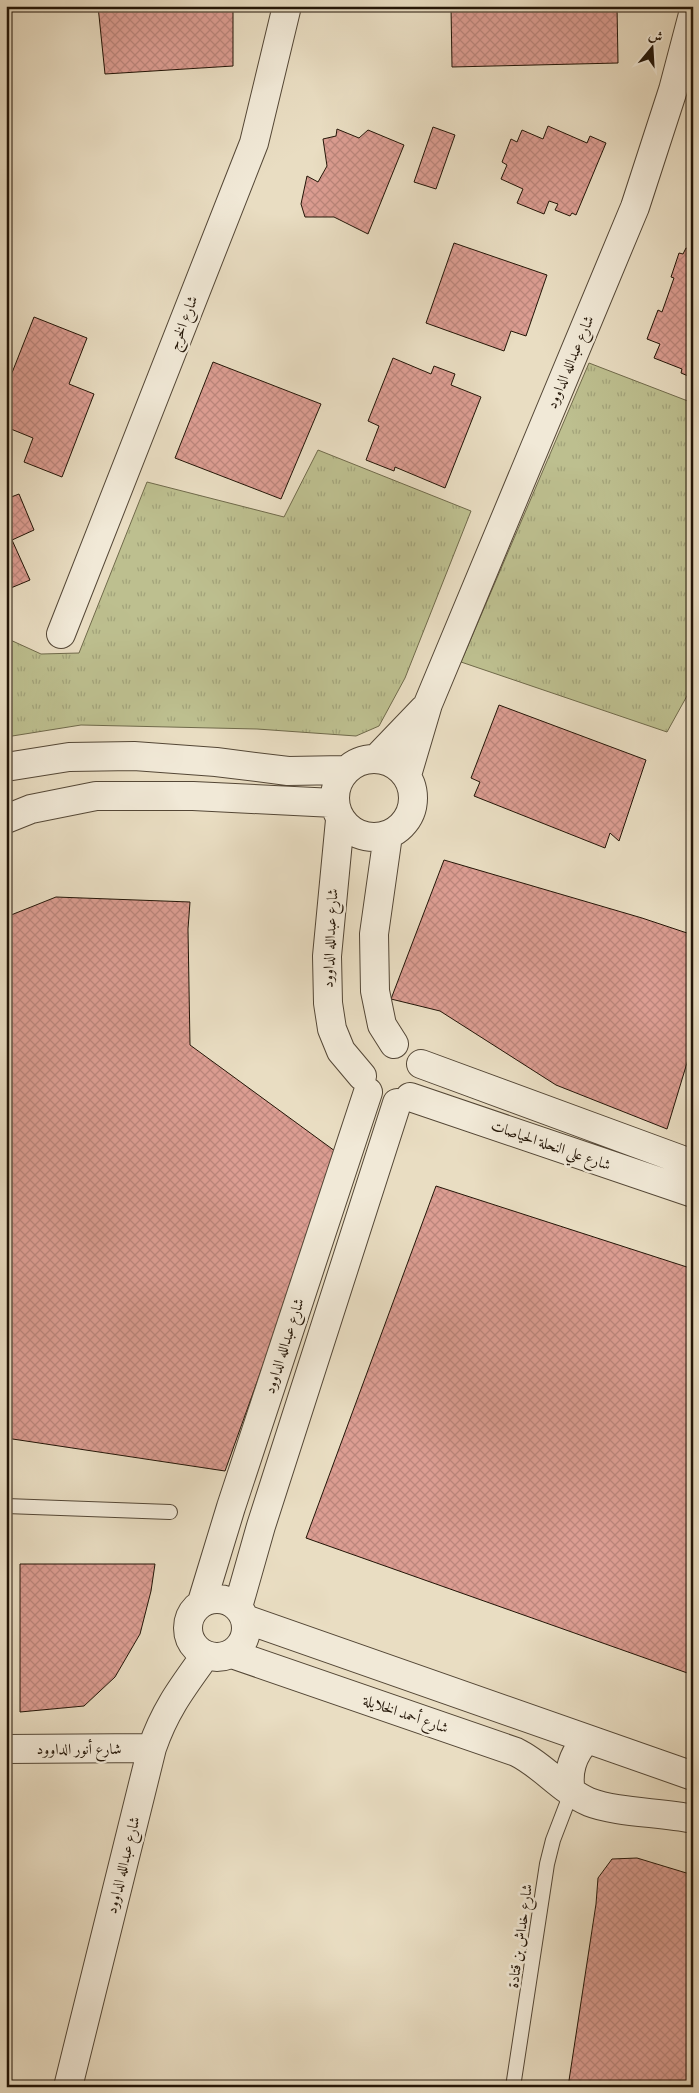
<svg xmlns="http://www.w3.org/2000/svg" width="699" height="2093" font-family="'IM FELL English',Amiri,serif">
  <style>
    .grass { fill: url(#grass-tufts); stroke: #706a4b }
    .building { fill: url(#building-cross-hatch); stroke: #231507 }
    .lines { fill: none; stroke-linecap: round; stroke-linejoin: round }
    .lane-casing { stroke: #544736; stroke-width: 16 }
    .street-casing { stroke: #544736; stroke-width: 30 }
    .lane { stroke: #f1e9d7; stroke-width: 14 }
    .street { stroke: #f1e9d7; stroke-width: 28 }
    .labels { text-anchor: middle; stroke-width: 5; stroke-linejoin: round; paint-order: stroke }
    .street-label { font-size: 15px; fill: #231507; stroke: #f1e9d7 }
  </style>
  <defs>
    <pattern id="grass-tufts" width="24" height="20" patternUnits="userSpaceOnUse" patternTransform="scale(1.25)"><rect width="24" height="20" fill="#bdbf8f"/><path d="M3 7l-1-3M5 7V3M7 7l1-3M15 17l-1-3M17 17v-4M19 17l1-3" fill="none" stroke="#a2a37a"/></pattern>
    <pattern id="building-cross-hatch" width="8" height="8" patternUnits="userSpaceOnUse" patternTransform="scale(1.25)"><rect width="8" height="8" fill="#dc9d92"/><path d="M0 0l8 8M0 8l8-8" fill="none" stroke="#bc867c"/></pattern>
  </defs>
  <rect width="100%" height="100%" fill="#e9ddc2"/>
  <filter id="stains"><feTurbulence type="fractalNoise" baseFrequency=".004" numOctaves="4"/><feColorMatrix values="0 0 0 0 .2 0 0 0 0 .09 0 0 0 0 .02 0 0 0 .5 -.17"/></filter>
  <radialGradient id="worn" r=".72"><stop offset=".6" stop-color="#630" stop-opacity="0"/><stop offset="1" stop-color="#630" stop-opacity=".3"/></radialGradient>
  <path class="grass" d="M589 363 693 403V685L667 732 461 662Z
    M318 450 471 511 405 678 379 726 356 736 257 729 81 725 6 737V638L41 654 79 653 147 482 284 517Z"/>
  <path class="building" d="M98 6H233V66L105 74Z
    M451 6H617L618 63 452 67Z
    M548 126 587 143 590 136 606 143 576 215 572 213 570 216 555 210 558 204 549 201 544 214 517 203 523 189 501 179 507 165 502 162 511 139 517 142 522 130 543 139Z
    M433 127 455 135 436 189 414 182Z
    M337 129 359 138 368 130 404 145 368 234 334 217H305L301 204 307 176 318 182 327 166 323 139 336 136Z
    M454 243 547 275 526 336 511 331 504 351 426 323Z
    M686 248 693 250V378L681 373 682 369 654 358 660 344 647 339 658 310 662 312 674 278 671 277 679 253 683 254Z
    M34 317 87 338 69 384 94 394 62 477 24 462 33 438 6 427V388Z
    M393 358 431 374 434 366 455 374 451 385 481 397 445 488 395 467 394 471 366 460 379 426 368 421Z
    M213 362 321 404 281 499 175 458Z
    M19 494 34 530 12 540 30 580 6 590V499Z
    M499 705 646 760 619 841 610 833 605 848 474 796 480 782 471 778Z
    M444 860 642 918 693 935V1043L667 1129 556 1085 440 1011 391 999Z
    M56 897 190 902 188 929 190 1045 339 1154 225 1471 6 1438V917Z
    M436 1186 693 1269V1675L306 1538Z
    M20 1564H155L151 1591 140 1634 115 1677 84 1706 20 1712Z
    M637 1858 693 1875V2087H568L596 1904 598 1878 612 1859Z"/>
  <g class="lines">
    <defs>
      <path id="lane" d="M6 1506 170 1512
        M513 2087 547 1864 553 1840 571 1793"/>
      <path id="street" d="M61 634 254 143 287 6
        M377 758 424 709
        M335 798a39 39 0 1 1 78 0a39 39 0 1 1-78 0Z
        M6 767 69 757 134 756 216 762 288 771 345 770
        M407 775 428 704 635 207 673 90 693 14
        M6 819 31 809 96 796H193L334 803
        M340 820 327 956 328 1003 332 1029 341 1051 362 1076
        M388 835 374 934 375 991 382 1025 394 1044
        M421 1064 693 1164
        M410 1097 693 1193
        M188 1628a29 29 0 1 1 58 0a29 29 0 1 1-58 0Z
        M202 1602 231 1507 368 1092
        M238 1607 261 1526 397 1103
        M245 1619 693 1776
        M232 1654 516 1752C543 1765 561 1790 589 1802 617 1813 661 1812 693 1819
        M6 1749 152 1748
        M571 1793C567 1772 572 1755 587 1739
        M68 2087 152 1748C165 1710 182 1688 205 1656"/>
    </defs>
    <use href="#lane" class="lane-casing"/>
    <use href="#street" class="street-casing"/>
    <use href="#lane" class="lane"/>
    <use href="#street" class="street"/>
  </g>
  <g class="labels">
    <g class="street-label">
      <text transform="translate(183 323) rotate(-69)" y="5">شارع الخرج</text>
      <text transform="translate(570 362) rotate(-67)" y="5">شارع عبدالله الداوود</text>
      <text transform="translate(330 938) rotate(-87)" y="5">شارع عبدالله الداوود</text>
      <text transform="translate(551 1145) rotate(19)" y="5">شارع علي النحلة الحياصات</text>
      <text transform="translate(284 1346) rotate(-72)" y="5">شارع عبدالله الداوود</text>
      <text transform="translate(406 1714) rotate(19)" y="5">شارع أحمد الخلايلة</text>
      <text x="79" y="1754">شارع أنور الداوود</text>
      <text transform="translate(123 1865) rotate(-76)" y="5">شارع عبدالله الداوود</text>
      <text transform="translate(520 1936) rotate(-82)" y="5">شارع خداش بن قتادة</text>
    </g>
  </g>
  <rect width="699" height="2093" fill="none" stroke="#e9ddc2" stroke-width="25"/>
  <rect x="8" y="8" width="684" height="2078" fill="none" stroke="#231507" stroke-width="2.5"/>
  <rect x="12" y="12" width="674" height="2068" fill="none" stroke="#231507"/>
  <g transform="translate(652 48) rotate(18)" stroke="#f1e9d7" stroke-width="4" paint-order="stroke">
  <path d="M0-4L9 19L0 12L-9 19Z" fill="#231507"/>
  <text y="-8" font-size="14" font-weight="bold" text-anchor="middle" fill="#231507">ش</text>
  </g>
  <rect width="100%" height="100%" filter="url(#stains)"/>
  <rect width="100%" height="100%" fill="url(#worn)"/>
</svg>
